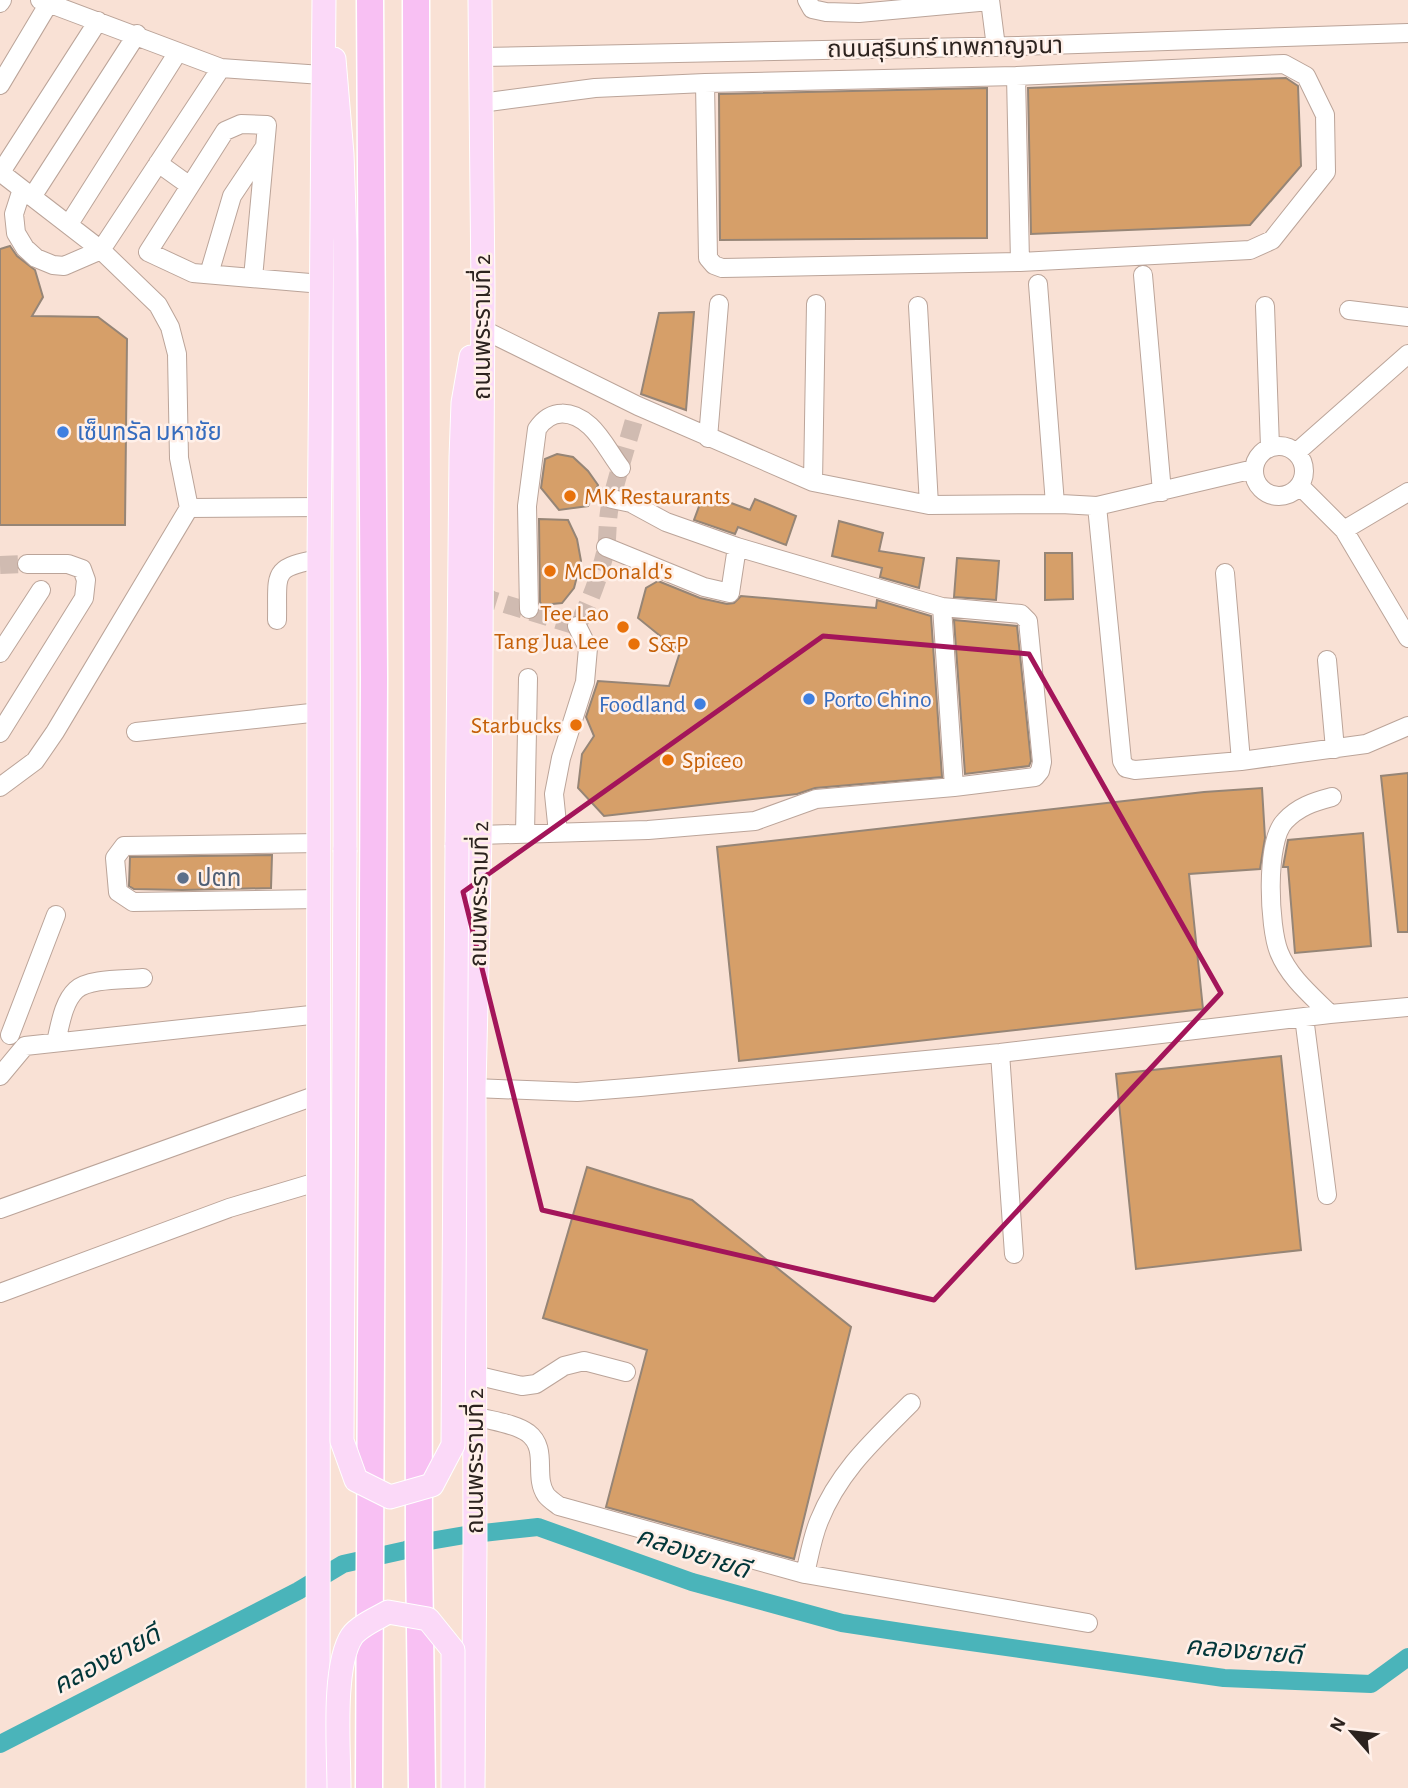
<svg xmlns="http://www.w3.org/2000/svg" width="1408" height="1788" font-family="'Alegreya Sans','Noto Sans Thai',sans-serif">
  <style>
    .lines { fill: none; stroke-linecap: round; stroke-linejoin: round }
    .canal { stroke: #4ab4ba; stroke-width: 18 }
    .building { fill: #d69f69; stroke: #968576; stroke-width: 2 }
    .minor-tunnel { stroke: #d0bbb1; stroke-width: 18; stroke-dasharray: 18 9; stroke-linecap: butt }
    .minor-casing { stroke: #bba499; stroke-width: 20 }
    .major-casing { stroke: #fff; stroke-width: 25 }
    .highway-casing { stroke: #fff; stroke-width: 29 }
    .minor { stroke: #fff; stroke-width: 18 }
    .major { stroke: #fbd9f8; stroke-width: 23 }
    .highway { stroke: #f8c0f3; stroke-width: 26 }
    .major-bridge-casing { stroke: #fff; stroke-width: 25; stroke-linecap: butt }
    .major-bridge { stroke: #fbd9f8; stroke-width: 23 }
    .marked { fill: none; stroke: #a3155a; stroke-width: 5; stroke-linejoin: round }
    .shop-dot { fill: #3f7fe0; stroke: #fff0e9; stroke-width: 2.5 }
    .food-dot { fill: #e8710a; stroke: #fff0e9; stroke-width: 2.5 }
    .service-dot { fill: #5c6f8a; stroke: #fff0e9; stroke-width: 2.5 }
    .labels { text-anchor: middle; stroke-width: 5; stroke-linejoin: round; paint-order: stroke }
    .street-label { font-size: 24px; fill: #2c231f; stroke: #fff0e9 }
    .shop-label { font-size: 24px; fill: #366cbe; stroke: #fff0e9; text-anchor: start }
    .food-label { font-size: 24px; fill: #c56008; stroke: #fff0e9; text-anchor: start }
    .service-label { font-size: 24px; fill: #4e5e75; stroke: #fff0e9; text-anchor: start }
    .water-label { font-size: 26px; font-style: italic; fill: #023639; stroke: #fff0e9 }
  </style>
  <rect width="100%" height="100%" fill="#f9e1d5"/>
  <g class="lines">
    <path class="canal" d="M0 1744 298 1591 343 1564 406 1550 424 1542 465 1535 538 1527 692 1582 842 1623 921 1635 1224 1678 1371 1684 1408 1657"/>
  </g>
  <path class="building" d="M1286 78 1298 86 1301 166 1250 225 1031 234 1028 88Z
    M987 88V238L720 240 719 94Z
    M10 246 17 256 35 270 43 297 32 316 98 317 127 339 125 525H0V249Z
    M694 312 686 410 641 394 659 313Z
    M557 454 573 457 588 471 598 485 588 506 559 510 541 488 545 459Z
    M704 493 750 510 755 499 796 516 786 545 738 527 735 534 694 520Z
    M539 519 568 520 577 539 581 561 574 588 562 603 542 605 540 602Z
    M839 521 883 533 879 551 924 558 919 588 880 577 882 568 832 556Z
    M1045 553H1072L1073 599 1045 600Z
    M957 558 999 561 996 600 954 597Z
    M658 581 700 598 727 604 734 603 741 596 876 608 877 600 931 616 942 777 815 788 797 794 604 816 578 788 582 754 594 736 586 717 598 681 669 686 680 652 638 618 646 588Z
    M954 620 1017 626 1031 761 1029 766 965 774Z
    M1408 773V932H1398L1381 776Z
    M1262 788 1265 838 1260 869 1189 874 1203 1009 739 1061 717 847 1204 792Z
    M1363 833 1371 946 1295 953 1288 867H1283L1288 840Z
    M272 855 271 888 182 890 134 889 129 886 130 857Z
    M1281 1056 1301 1250 1136 1269 1116 1074Z
    M587 1167 692 1200 851 1327 794 1559 606 1507 647 1350 543 1318Z"/>
  <g class="lines">
    <path class="minor-tunnel" d="M0 565 27 564
      M481 593 492 600 577 626C590 603 600 575 606 549 608 535 607 520 610 506 618 472 629 439 638 406"/>
    <defs>
      <path id="minor" d="M40 0 221 68 322 75
        M807 0 812 9 826 12 859 13 990 1
        M990 0 996 47
        M0 3 2 0
        M481 57 1018 46 1408 33
        M1284 64 1306 76 1325 115 1326 172 1272 240 1250 250 1020 262 722 268 714 265 708 258 705 83 1016 76Z
        M1016 76 1020 262
        M0 85 49 3
        M481 103 595 88 705 83
        M158 163 190 186
        M0 172 101 250 158 305 170 327 177 354 179 458 189 508 55 732 35 761 0 787
        M1 172 98 21
        M22 189 14 214 16 233 25 248 36 258 53 265 64 266 101 250 221 68
        M32 197 137 34
        M69 224 178 52
        M209 274 232 196 264 148
        M1143 275 1162 492
        M253 278 267 125 241 124 225 131 148 252 193 273 322 284
        M1038 284 1055 504
        M918 306 929 505
        M1265 306 1270 447
        M1349 310 1408 317
        M482 329 638 406 813 482 929 505 1061 504 1097 506 1254 469
        M708 438 719 304
        M1254 471a25 25 0 1 1 50 0a25 25 0 1 1-50 0Z
        M1297 452 1408 354
        M813 482 816 304
        M1300 486 1344 530 1408 638
        M1097 506 1122 761 1126 768 1135 770 1241 761 1366 744 1408 726
        M189 508 320 507
        M1344 530 1408 492
        M606 547 704 587 730 593 737 547
        M1225 573 1241 761
        M942 607 954 787
        M529 609 527 506 537 429C551 408 572 410 590 426 602 437 611 455 621 468
        M277 620C278 573 270 568 319 559
        M0 653 41 590
        M1327 660 1335 749
        M136 732 320 712
        M0 733 84 598 86 580 82 569 68 564H27
        M558 833 554 794 561 758 585 682 588 648 577 626
        M525 834 528 678
        M480 835 648 830 755 821 816 799 954 787 1035 777 1040 771 1042 762 1028 621 1021 614 942 607 737 547 666 522 631 503 612 499
        M320 899 133 902 118 892 115 858 124 846 320 843
        M1330 1014C1311 995 1289 977 1279 952 1269 927 1265 841 1285 821 1298 807 1313 802 1332 797
        M1304 1017 1327 1195
        M10 1035 56 915
        M56 1042C60 1026 63 1002 76 990 89 978 126 980 143 978
        M1000 1053 1014 1254
        M0 1076 25 1046 320 1014
        M474 1088 577 1092 640 1087 1000 1053 1330 1014 1408 1007
        M0 1209 320 1094
        M0 1293 229 1208 320 1181
        M475 1375 522 1386 536 1384 564 1366 584 1361 626 1372
        M475 1416C491 1421 514 1423 528 1433 549 1449 533 1476 546 1495 549 1499 555 1503 559 1506L805 1574 1088 1623
        M805 1574C809 1557 812 1538 819 1521 839 1471 874 1440 911 1403"/>
      <path id="major" d="M334 59 342 154 345 241V850
        M457 845 461 457 463 403 471 357
        M318 1788 319 559 324 0
        M473 1788 475 1547 474 1088 480 835 483 288 480 0"/>
      <path id="highway" d="M416 0 419 1551 422 1788
        M369 1788 374 678 370 0"/>
    </defs>
    <use href="#minor" class="minor-casing"/>
    <use href="#major" class="major-casing"/>
    <use href="#highway" class="highway-casing"/>
    <use href="#minor" class="minor"/>
    <use href="#major" class="major"/>
    <use href="#highway" class="highway"/>
    <defs>
      <path id="major-bridge" d="M345 850 342 1441 356 1480 390 1497 432 1485 453 1445 457 845
        M339 1788C339 1751 332 1666 352 1636 359 1626 378 1618 388 1612L428 1619 453 1650V1788"/>
    </defs>
    <use href="#major-bridge" class="major-bridge-casing"/>
    <use href="#major-bridge" class="major-bridge"/>
  </g>
  <path class="marked" d="M823 636 1029 654 1221 993 934 1300 542 1210 463 892Z"/>
  <g class="shop-dot">
    <circle cx="63" cy="432" r="7"/>
    <circle cx="809" cy="699" r="7"/>
    <circle cx="700" cy="704" r="7"/>
  </g>
  <g class="food-dot">
    <circle cx="570" cy="496" r="7"/>
    <circle cx="550" cy="571" r="7"/>
    <circle cx="623" cy="627" r="7"/>
    <circle cx="634" cy="644" r="7"/>
    <circle cx="576" cy="725" r="7"/>
    <circle cx="668" cy="760" r="7"/>
  </g>
  <circle class="service-dot" cx="183" cy="878" r="7"/>
  <g class="labels">
    <g class="street-label">
      <text transform="translate(945 47) rotate(-1)" y="8">ถนนสุรินทร์ เทพกาญจนา</text>
      <text transform="translate(482 327) rotate(-90)" y="8">ถนนพระรามที่ 2</text>
      <text transform="translate(479 894) rotate(-89)" y="8">ถนนพระรามที่ 2</text>
      <text transform="translate(475 1461) rotate(-90)" y="8">ถนนพระรามที่ 2</text>
    </g>
    <g class="shop-label">
      <text x="77" y="440">เซ็นทรัล มหาชัย</text>
      <text x="823" y="707">Porto Chino</text>
      <text x="686" y="712" text-anchor="end">Foodland</text>
    </g>
    <g class="food-label">
      <text x="584" y="504">MK Restaurants</text>
      <text x="564" y="579">McDonald's</text>
      <text x="609" y="621" text-anchor="end">Tee Lao<tspan x="609" dy="28">Tang Jua Lee</tspan></text>
      <text x="648" y="652">S&amp;P</text>
      <text x="562" y="733" text-anchor="end">Starbucks</text>
      <text x="682" y="768">Spiceo</text>
    </g>
    <g class="service-label">
      <text x="197" y="886">ปตท</text>
    </g>
    <g class="water-label">
      <text transform="translate(693 1552) rotate(18)" y="9">คลองยายดี</text>
      <text transform="translate(1244 1650) rotate(5)" y="9">คลองยายดี</text>
      <text transform="translate(106 1659) rotate(-28)" y="9">คลองยายดี</text>
    </g>
  </g>
  <g transform="translate(1352 1732) rotate(298)" stroke="#fff0e9" stroke-width="5" paint-order="stroke">
  <path d="M0-5L12 26L0 18L-12 26Z" fill="#2c231f"/>
  <text y="-10" font-size="19" font-weight="bold" text-anchor="middle" fill="#2c231f">N</text>
  </g>
</svg>
